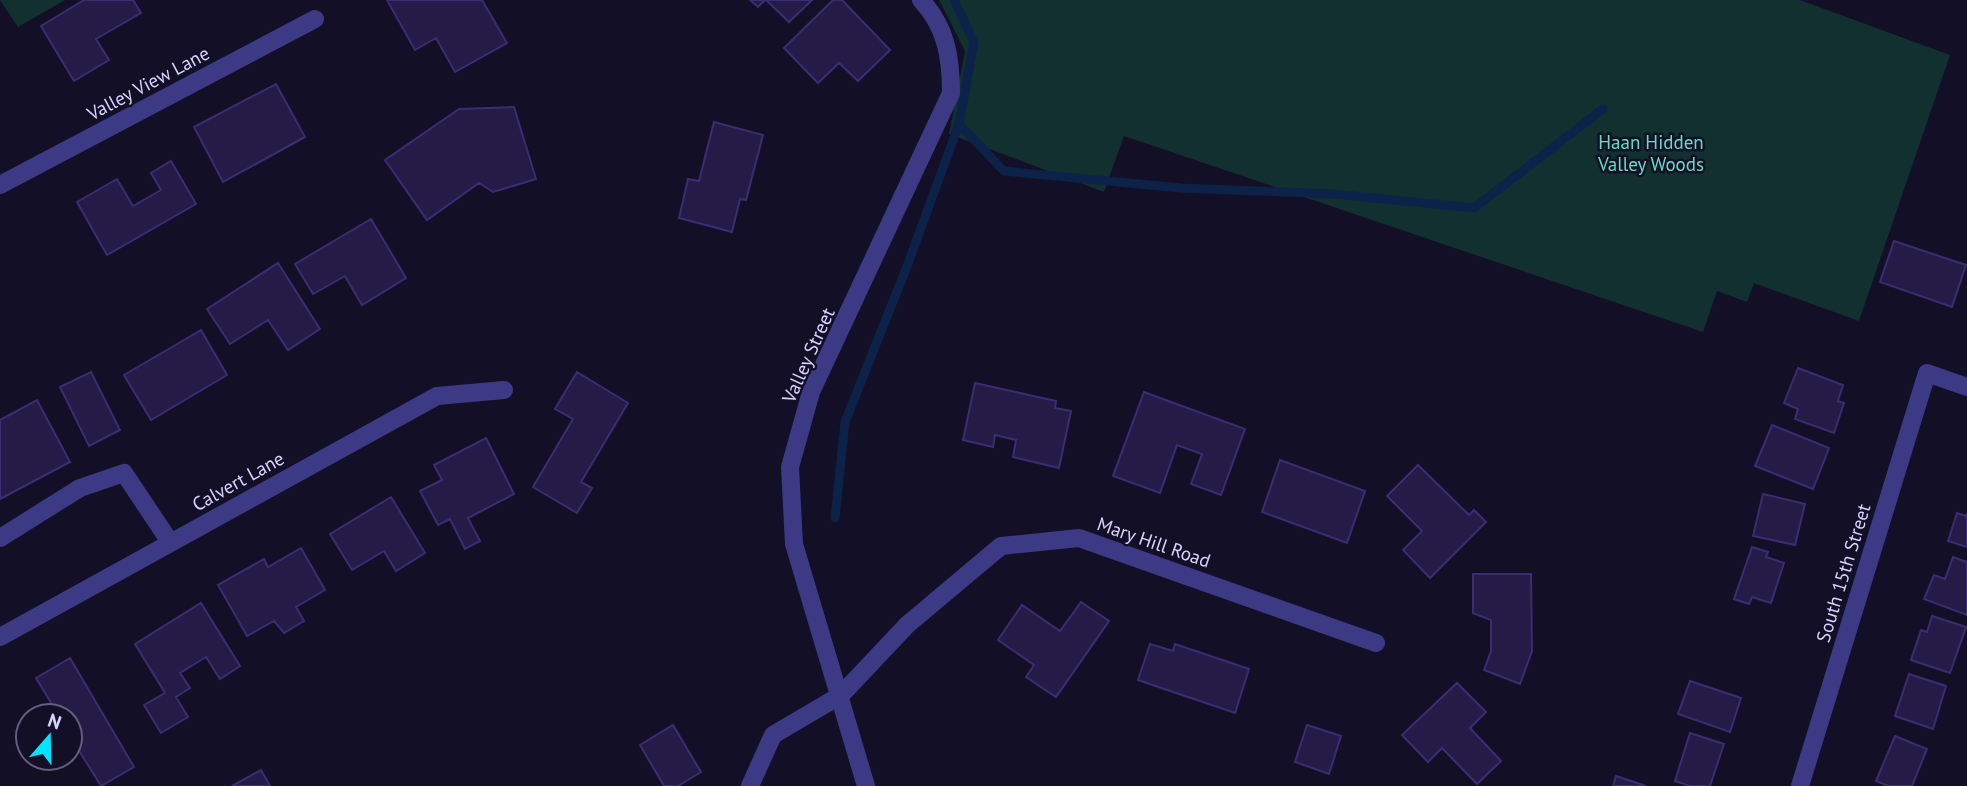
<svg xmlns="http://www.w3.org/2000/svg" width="1967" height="786" font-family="'PT Sans',sans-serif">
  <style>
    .green { fill: #12302f }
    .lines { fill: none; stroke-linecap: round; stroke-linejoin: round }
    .stream { stroke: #0c2248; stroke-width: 9 }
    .building { fill: #241b47; stroke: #3b2d73; stroke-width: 2 }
    .service { stroke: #3d3a85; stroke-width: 18 }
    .minor { stroke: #3d3a85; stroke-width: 18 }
    .labels { text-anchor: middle; stroke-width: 5; stroke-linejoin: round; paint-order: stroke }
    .street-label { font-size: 19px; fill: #d9d4ff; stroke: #130f26 }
    .park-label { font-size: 19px; fill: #5fe0c0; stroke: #130f26 }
  </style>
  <rect width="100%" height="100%" fill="#130f26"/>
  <path class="green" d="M0 0H65L18 27Z
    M939 0H1800L1950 55 1859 321 1754 283 1747 302 1717 291 1703 332 1124 136 1104 192 949 134 965 51Z"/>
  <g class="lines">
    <path class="stream" d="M954 0 974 42 959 124 1004 171 1181 188 1333 194 1474 208 1603 109
      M835 518 845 422 906 269 959 124"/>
  </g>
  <path class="building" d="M84 0H133L141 13 96 39 109 60 74 81 41 26Z
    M387 0H482L507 43 455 72 436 38 415 50Z
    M750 0H765L758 7Z
    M766 0H812L789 22Z
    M833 0H842L890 50 858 81 839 63 818 83 784 48Z
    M276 84 305 137 223 182 194 127Z
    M514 107 536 179 493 192 479 183 427 220 385 160 459 109Z
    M714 122 763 135 746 200 740 199 732 232 679 218 688 179 699 181Z
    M171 161 196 204 107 255 77 202 117 179 133 206 161 190 151 173Z
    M371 219 406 278 362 305 345 276 313 294 295 264Z
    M1894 241 1966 265 1952 307 1880 282Z
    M278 263 320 329 288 350 268 320 230 344 207 309Z
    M201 330 227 375 151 420 124 375Z
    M1798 368 1843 385 1838 401 1844 403 1834 433 1795 419 1798 409 1784 403Z
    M91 372 120 430 89 446 60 387Z
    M577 372 628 403 581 482 592 488 577 513 533 487 573 419 555 409Z
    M975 383 1056 401 1055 408 1071 411 1059 468 1013 457 1016 440 995 435 993 447 963 440Z
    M1144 392 1245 429 1221 495 1191 484 1202 454 1177 445 1160 493 1113 476Z
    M37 400 70 462 0 499V420Z
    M1772 425 1829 448 1813 489 1755 466Z
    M486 438 514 494 468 518 480 541 465 549 450 519 438 525 420 491 442 480 434 465Z
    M1280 460 1365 491 1347 543 1262 512Z
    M1418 465 1469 515 1474 510 1486 522 1430 578 1403 550 1422 531 1387 496Z
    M1763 494 1805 504 1795 545 1753 536Z
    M391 497 425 553 396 571 384 551 352 570 330 534Z
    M1957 513 1966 516 1967 514V547L1948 541Z
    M1752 547 1768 552 1766 557 1784 563 1771 603 1752 597 1749 604 1734 599Z
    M301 548 325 590 296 607 304 621 284 633 274 621 247 636 218 585 264 559 268 567Z
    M1953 557 1967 562V615L1924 599 1934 575 1945 579Z
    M1473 574H1531L1532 651 1520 684 1484 670 1491 651V620L1473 613Z
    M1081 602 1109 621 1056 697 1026 677 1034 665 998 640 1022 605 1060 631Z
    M201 603 240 666 220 679 206 657 180 673 190 688 176 697 188 717 161 733 144 705 165 693 135 644Z
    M1932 616 1966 627 1950 673 1911 660 1921 630 1927 632Z
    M1150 644 1173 651 1175 644 1249 669 1235 713 1138 680Z
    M70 658 134 767 101 786 70 736V716H59L36 678Z
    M1909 674 1946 686 1933 729 1895 716Z
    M1690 681 1741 698 1730 732 1678 714Z
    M1457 683 1486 712 1470 728 1501 761 1477 784 1442 748 1428 762 1402 735Z
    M673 725 701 772 678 786H664L640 745Z
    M1307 725 1341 736 1329 774 1295 762Z
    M1690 733 1724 744 1710 786H1690L1675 781Z
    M1895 736 1927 749 1912 786H1888L1876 781Z
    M261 770 270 786H232Z
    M1616 776 1646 786H1613Z"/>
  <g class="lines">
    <path class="service" d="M0 538 80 488 124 473 170 542"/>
    <path class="minor" d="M0 185 315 19
      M0 637 437 396 504 390
      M750 786 773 735 841 695 907 625 1001 546 1079 538 1376 643
      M866 786 794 544 790 467 811 392 951 93C951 57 946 27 921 0
      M1800 786 1927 373 1967 387"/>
  </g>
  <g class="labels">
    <g class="street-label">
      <text transform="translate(148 83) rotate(-28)" y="7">Valley View Lane</text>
      <text transform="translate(808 355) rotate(-66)" y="7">Valley Street</text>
      <text transform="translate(238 481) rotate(-29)" y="7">Calvert Lane</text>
      <text transform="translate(1154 542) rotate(19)" y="7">Mary Hill Road</text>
      <text transform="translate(1843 573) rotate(-73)" y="7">South 15th Street</text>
    </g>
    <g class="park-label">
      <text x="1651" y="149">Haan Hidden<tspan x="1651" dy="22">Valley Woods</tspan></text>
    </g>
  </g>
  <g transform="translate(49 737) rotate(20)"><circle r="33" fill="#130f26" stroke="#625e7d" stroke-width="2"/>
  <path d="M0-5L12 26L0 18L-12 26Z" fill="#00e5ff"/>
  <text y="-10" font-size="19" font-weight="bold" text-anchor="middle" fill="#d9d4ff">N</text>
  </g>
</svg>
